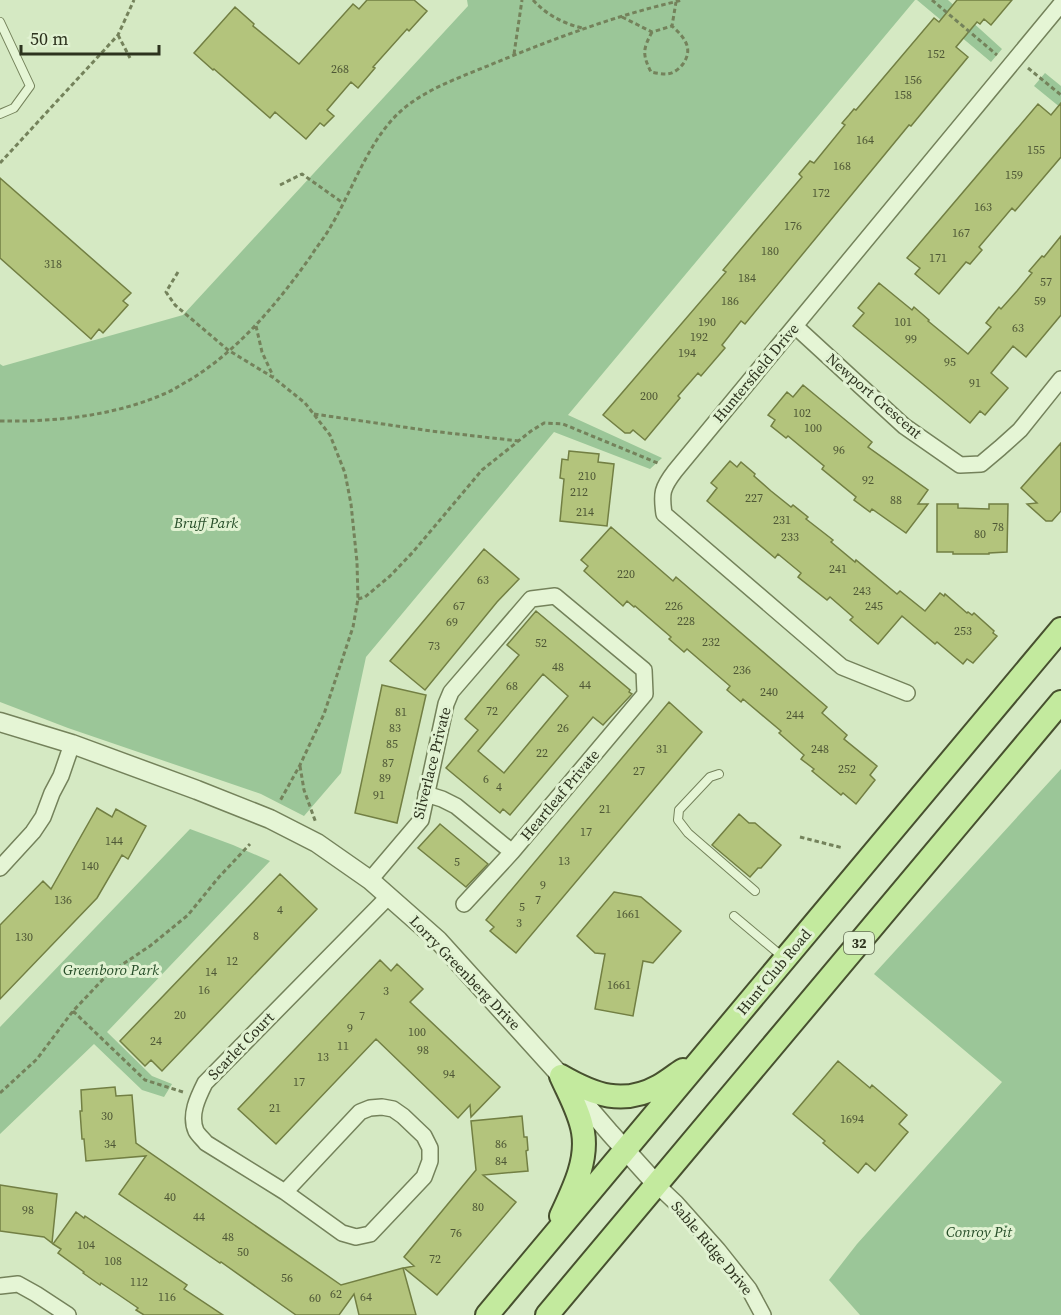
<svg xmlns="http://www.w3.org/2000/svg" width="1061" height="1315" font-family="'Source Serif 4',serif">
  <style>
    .green { fill: #9bc698 }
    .building { fill: #b3c47c; stroke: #727f43; stroke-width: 1.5; fill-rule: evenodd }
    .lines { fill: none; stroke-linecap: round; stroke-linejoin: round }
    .service-casing { stroke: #74825b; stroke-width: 10 }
    .minor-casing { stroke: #74825b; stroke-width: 18 }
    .tertiary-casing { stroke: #74825b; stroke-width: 21 }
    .primary-casing { stroke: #47502f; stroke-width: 26 }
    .path { stroke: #74825b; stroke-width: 3; stroke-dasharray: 4.5 3; stroke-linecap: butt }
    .service { stroke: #e5f5d5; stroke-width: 8 }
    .minor { stroke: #e5f5d5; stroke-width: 15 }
    .tertiary { stroke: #e5f5d5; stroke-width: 18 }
    .primary { stroke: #c3ea9e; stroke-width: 22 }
    .labels { text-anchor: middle; stroke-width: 6; stroke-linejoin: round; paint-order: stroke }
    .number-label { font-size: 12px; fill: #4e5736 }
    .shield { fill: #e1f2d2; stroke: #636c54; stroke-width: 1.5 }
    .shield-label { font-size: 14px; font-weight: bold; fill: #2d331e }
    .street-label { font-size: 15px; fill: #2d331e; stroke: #e1f2d2 }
    .park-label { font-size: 15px; font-style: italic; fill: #274e29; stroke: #e1f2d2 }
  </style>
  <rect width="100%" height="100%" fill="#d5e9c3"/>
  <path class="green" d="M467 0H915L568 415 662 458 650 469 554 432 366 657 341 773 304 816 261 794 68 728 0 702V364L3 366 183 315 468 6Z
    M917 0H948L1002 49 991 62Z
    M1045 73 1061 86V108L1034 86Z
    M1061 769V1315H860L829 1280 857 1244 1002 1082 874 974Z
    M190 829 233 845 270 861 107 1032 152 1076 172 1084 164 1097 142 1090 94 1044 0 1134V1027Z"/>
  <path class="building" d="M367 0H414L427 11 409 31 407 29 373 67 375 68 358 88 351 82 327 110 334 116 324 126 320 123 306 139 275 112 270 118 214 69 213 70 194 53 235 7 254 24 253 26 299 64 353 4 359 9Z
    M957 0H1012L991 25 984 19 980 24 977 22 956 47 968 57 911 126 909 125 745 324 741 321 722 345 725 348 701 376 698 373 678 396 680 398 645 440 633 430 630 433H625L603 415 726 272 723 270 802 177 799 174 810 161 814 163 845 125 842 123 849 115 854 109 856 110 934 18 939 22Z
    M1061 103V157L1015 211 1012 208 979 247 982 250 970 264 966 262 939 294 915 274 920 268 907 258 1038 104 1051 115Z
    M0 178 131 293 123 301 128 305 103 333 99 329 91 339 0 258Z
    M1061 236V315L1026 357 1013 346 991 373 1008 388 985 415 980 411 970 423 853 326 864 313 858 308 879 283 912 310 914 307 929 320 928 321 968 354 991 327 986 323 999 307 1001 309 1017 291 1032 273 1029 271 1042 256 1044 257Z
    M803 385 872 442 868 447 928 490 918 504H928L906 533 872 509 870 512 854 500 856 497 822 469 824 466 788 436 786 438 771 426 775 420 768 415 787 392 793 397Z
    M1061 443V511L1052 521H1046L1027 504 1037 503 1021 488Z
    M569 451 599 454 598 462 614 464 607 526 560 521 564 479 560 478 562 459 568 460Z
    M730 461 737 467 741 462 755 474 754 476 771 491 791 507 793 505 808 517 806 519 833 540 831 542 855 562 856 560 897 594 900 591 925 611 940 593 944 596 945 594 967 613 968 612 972 615 974 613 994 631 993 633 997 636 973 663 967 659 963 664 937 642 935 644 902 616 878 644 850 620 853 617 830 597 827 600 798 577 801 573 778 554 775 558 707 501 717 488 711 483Z
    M937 504H958V508L989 509V504H1008L1007 552 989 553V554H953V552H937Z
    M611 527 673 581 676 577 827 707 822 713 847 735 844 739 877 766 870 775 875 780 856 804 843 793 841 795 812 771 814 769 801 759 804 755 779 733 781 731 743 699 741 702 727 690 730 686 687 649 684 652 669 639 671 637 635 606 634 607 627 601 623 606 584 571 588 566 581 560Z
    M484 549 519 579 497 602 425 690 390 661Z
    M536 611 630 690 629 692 632 694 603 725 593 717 510 815 503 809 500 813 446 768 478 730 465 719 519 655 507 645ZM543 674 568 696 504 773 478 751Z
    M382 685 426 695 397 823 355 813Z
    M669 702 702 732 516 953 490 931 494 927 486 920Z
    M97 808 112 817 116 809 146 826 128 859 122 855 97 898 0 999V925L43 881 51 889Z
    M739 814 749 823H755L781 845 761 868H758L750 877 712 845Z
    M440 824 488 864 466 887 418 848Z
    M280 874 317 909 162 1071 151 1060 145 1066 120 1041Z
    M614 892 641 897 681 931 653 963 643 961 633 1016 595 1009 605 954 595 953 577 936Z
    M380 960 391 971 397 964 423 989 410 1002 500 1087 471 1117 470 1105 458 1118 376 1039 276 1144 238 1109Z
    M838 1061 870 1088 872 1085 907 1115 899 1124 908 1132 875 1171 866 1163 858 1173 823 1143 825 1141 793 1114Z
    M115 1087 116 1096 132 1095 136 1143 341 1285 403 1268 416 1315H359L354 1294 339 1315H296L221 1262 220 1263 119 1194 146 1156 86 1161 84 1139H82L80 1111H82L81 1090Z
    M522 1116 524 1137H527L528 1150 526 1151 528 1171 483 1175 516 1202 437 1295 404 1268 414 1266 404 1257 476 1170 471 1121Z
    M0 1185 57 1194 52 1243 44 1237 0 1231Z
    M76 1212 84 1218 85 1216 187 1285 184 1289 223 1315H144L136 1310 138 1308 119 1295 101 1283 100 1285 83 1273 84 1272 58 1253 61 1249 53 1244Z"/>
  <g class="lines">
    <defs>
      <path id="service" d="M0 22 30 86 14 108 0 114
        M719 774 710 777 679 810 678 820 688 833 755 891
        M734 916 784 958"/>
      <path id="minor" d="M795 326 904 426 960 465 981 464 1000 448 1020 430 1061 379
        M907 693 842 667 664 514C661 493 662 488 675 471L1061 4
        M426 794 442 799 456 806 512 852
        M0 868 33 832 43 817 52 793 61 776 72 744
        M370 880 421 820 446 704 451 692 531 599 555 596 644 670 645 694 512 852 464 904
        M657 1185 676 1203 718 1250 749 1289 763 1315
        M285 1192 360 1112 370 1108 382 1107 393 1109 403 1116 424 1136 430 1148V1161L424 1177 370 1234 356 1237 342 1233 285 1192 206 1143C203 1139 198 1135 196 1131 189 1115 198 1097 205 1083L389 896
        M0 1286 18 1284 36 1294 68 1315"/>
      <path id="tertiary" d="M0 722 72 744 197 790 270 819 317 843 370 880 438 940 561 1076 610 1133 657 1185"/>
      <path id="primary" d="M561 1076C594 1095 623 1106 659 1086 668 1081 675 1075 683 1070
        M561 1216C573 1190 588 1161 583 1132 580 1113 569 1094 561 1076
        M487 1315 1061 629
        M547 1315 1061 702"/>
    </defs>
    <use href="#service" class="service-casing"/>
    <use href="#minor" class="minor-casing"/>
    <use href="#tertiary" class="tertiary-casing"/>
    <use href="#primary" class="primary-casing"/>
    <path class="path" d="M533 0C547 15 562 23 582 28
      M932 0 997 55
      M622 17 652 32 672 26 676 2
      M652 32C643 49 642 54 651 72 656 73 662 74 666 74 673 74 679 69 683 64 694 48 684 37 672 26
      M118 35 130 58
      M514 54 522 0
      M1028 68 1061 95
      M0 163 118 35 134 0
      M280 185 302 174 343 203
      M178 272 166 292 175 305 228 350 274 378 305 403 330 435 345 473 351 504 357 562 358 599 353 627 324 714 300 765 280 801
      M256 326 262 352 273 376
      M314 414 431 431 519 441
      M0 421C55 422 113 416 164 394 172 391 180 385 188 381 238 351 277 304 311 256 317 246 325 237 331 226 355 186 370 134 408 105 432 87 463 76 490 65 553 39 616 15 683 0
      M358 599 365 597 390 576 413 552 482 470 531 431 544 423 563 424 660 464
      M300 766 304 790 316 823
      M800 837 843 848
      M73 1011 145 1080 183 1092
      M0 1093 37 1059 73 1011 108 974 150 946 188 915 219 877 250 844"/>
    <use href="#service" class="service"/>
    <use href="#minor" class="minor"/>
    <use href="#tertiary" class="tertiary"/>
    <use href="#primary" class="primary"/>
  </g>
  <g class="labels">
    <g class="number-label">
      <text x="936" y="58">152</text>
      <text x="340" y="73">268</text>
      <text x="913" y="84">156</text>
      <text x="903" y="99">158</text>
      <text x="865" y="144">164</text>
      <text x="1036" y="154">155</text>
      <text x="842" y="170">168</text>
      <text x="1014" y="179">159</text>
      <text x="821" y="197">172</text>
      <text x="983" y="211">163</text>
      <text x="793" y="230">176</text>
      <text x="961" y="237">167</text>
      <text x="770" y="255">180</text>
      <text x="938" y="262">171</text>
      <text x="53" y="268">318</text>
      <text x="747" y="282">184</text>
      <text x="1046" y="286">57</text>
      <text x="730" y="305">186</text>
      <text x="1040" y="305">59</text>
      <text x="707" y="326">190</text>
      <text x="903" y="326">101</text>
      <text x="1018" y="332">63</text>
      <text x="699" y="341">192</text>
      <text x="911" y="343">99</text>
      <text x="687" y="357">194</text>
      <text x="950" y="366">95</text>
      <text x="975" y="387">91</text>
      <text x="649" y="400">200</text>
      <text x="802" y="417">102</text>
      <text x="813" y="432">100</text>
      <text x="839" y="454">96</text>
      <text x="587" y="480">210</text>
      <text x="868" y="484">92</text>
      <text x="579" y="496">212</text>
      <text x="754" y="502">227</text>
      <text x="896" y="504">88</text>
      <text x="585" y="516">214</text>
      <text x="782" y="524">231</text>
      <text x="998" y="531">78</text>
      <text x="980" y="538">80</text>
      <text x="790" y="541">233</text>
      <text x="838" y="573">241</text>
      <text x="626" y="578">220</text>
      <text x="483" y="584">63</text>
      <text x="862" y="595">243</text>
      <text x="459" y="610">67</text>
      <text x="674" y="610">226</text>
      <text x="874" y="610">245</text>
      <text x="686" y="625">228</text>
      <text x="452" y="626">69</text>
      <text x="963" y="635">253</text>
      <text x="711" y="646">232</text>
      <text x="541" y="647">52</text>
      <text x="434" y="650">73</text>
      <text x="558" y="671">48</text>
      <text x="742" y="674">236</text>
      <text x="585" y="689">44</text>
      <text x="512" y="690">68</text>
      <text x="769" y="696">240</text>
      <text x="492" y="715">72</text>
      <text x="401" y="716">81</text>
      <text x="795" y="719">244</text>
      <text x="395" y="732">83</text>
      <text x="563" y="732">26</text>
      <text x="392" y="748">85</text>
      <text x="662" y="753">31</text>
      <text x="820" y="753">248</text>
      <text x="542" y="757">22</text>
      <text x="388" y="767">87</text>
      <text x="847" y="773">252</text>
      <text x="639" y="775">27</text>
      <text x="385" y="782">89</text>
      <text x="486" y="783">6</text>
      <text x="499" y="791">4</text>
      <text x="379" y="799">91</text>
      <text x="605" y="813">21</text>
      <text x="586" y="836">17</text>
      <text x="114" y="845">144</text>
      <text x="564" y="865">13</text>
      <text x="457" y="866">5</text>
      <text x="90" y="870">140</text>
      <text x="543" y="889">9</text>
      <text x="63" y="904">136</text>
      <text x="538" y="904">7</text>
      <text x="522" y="911">5</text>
      <text x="280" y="914">4</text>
      <text x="628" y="918">1661</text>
      <text x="519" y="927">3</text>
      <text x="256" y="940">8</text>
      <text x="24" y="941">130</text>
      <text x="232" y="965">12</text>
      <text x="211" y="976">14</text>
      <text x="619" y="989">1661</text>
      <text x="204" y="994">16</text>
      <text x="386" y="995">3</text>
      <text x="180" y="1019">20</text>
      <text x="362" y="1020">7</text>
      <text x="350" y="1032">9</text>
      <text x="417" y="1036">100</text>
      <text x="156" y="1045">24</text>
      <text x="343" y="1050">11</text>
      <text x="423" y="1054">98</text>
      <text x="323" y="1061">13</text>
      <text x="449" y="1078">94</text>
      <text x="299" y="1086">17</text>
      <text x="275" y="1112">21</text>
      <text x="107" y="1120">30</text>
      <text x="852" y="1123">1694</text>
      <text x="110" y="1148">34</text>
      <text x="501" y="1148">86</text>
      <text x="501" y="1165">84</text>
      <text x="170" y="1201">40</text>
      <text x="478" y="1211">80</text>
      <text x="28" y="1214">98</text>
      <text x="199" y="1221">44</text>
      <text x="456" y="1237">76</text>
      <text x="228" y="1241">48</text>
      <text x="86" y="1249">104</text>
      <text x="243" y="1256">50</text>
      <text x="435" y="1263">72</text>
      <text x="113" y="1265">108</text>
      <text x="287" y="1282">56</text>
      <text x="139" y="1286">112</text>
      <text x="336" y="1298">62</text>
      <text x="167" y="1301">116</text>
      <text x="366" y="1301">64</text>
      <text x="315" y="1302">60</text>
    </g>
    <rect class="shield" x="844" y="932" width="30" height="22" rx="4.5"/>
    <g class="shield-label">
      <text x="859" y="948">32</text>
    </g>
    <g class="street-label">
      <text transform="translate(756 373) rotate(-50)" y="5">Huntersfield Drive</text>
      <text transform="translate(874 396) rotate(41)" y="5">Newport Crescent</text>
      <text transform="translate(432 763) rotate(-76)" y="5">Silverlace Private</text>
      <text transform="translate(560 795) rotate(-50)" y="5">Heartleaf Private</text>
      <text transform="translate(774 972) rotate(-50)" y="5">Hunt Club Road</text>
      <text transform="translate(465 973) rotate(46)" y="5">Lorry Greenberg Drive</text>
      <text transform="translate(241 1046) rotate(-46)" y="5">Scarlet Court</text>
      <text transform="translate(712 1248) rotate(50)" y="5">Sable Ridge Drive</text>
    </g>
    <g class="park-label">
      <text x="206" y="528">Bruff Park</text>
      <text x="111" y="975">Greenboro Park</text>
      <text x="979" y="1237">Conroy Pit</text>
    </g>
  </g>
  <path d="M21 45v9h138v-9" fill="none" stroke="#2d331e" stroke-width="3"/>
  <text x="30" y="45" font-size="18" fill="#2d331e" stroke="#e1f2d2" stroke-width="4.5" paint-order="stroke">50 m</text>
</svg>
